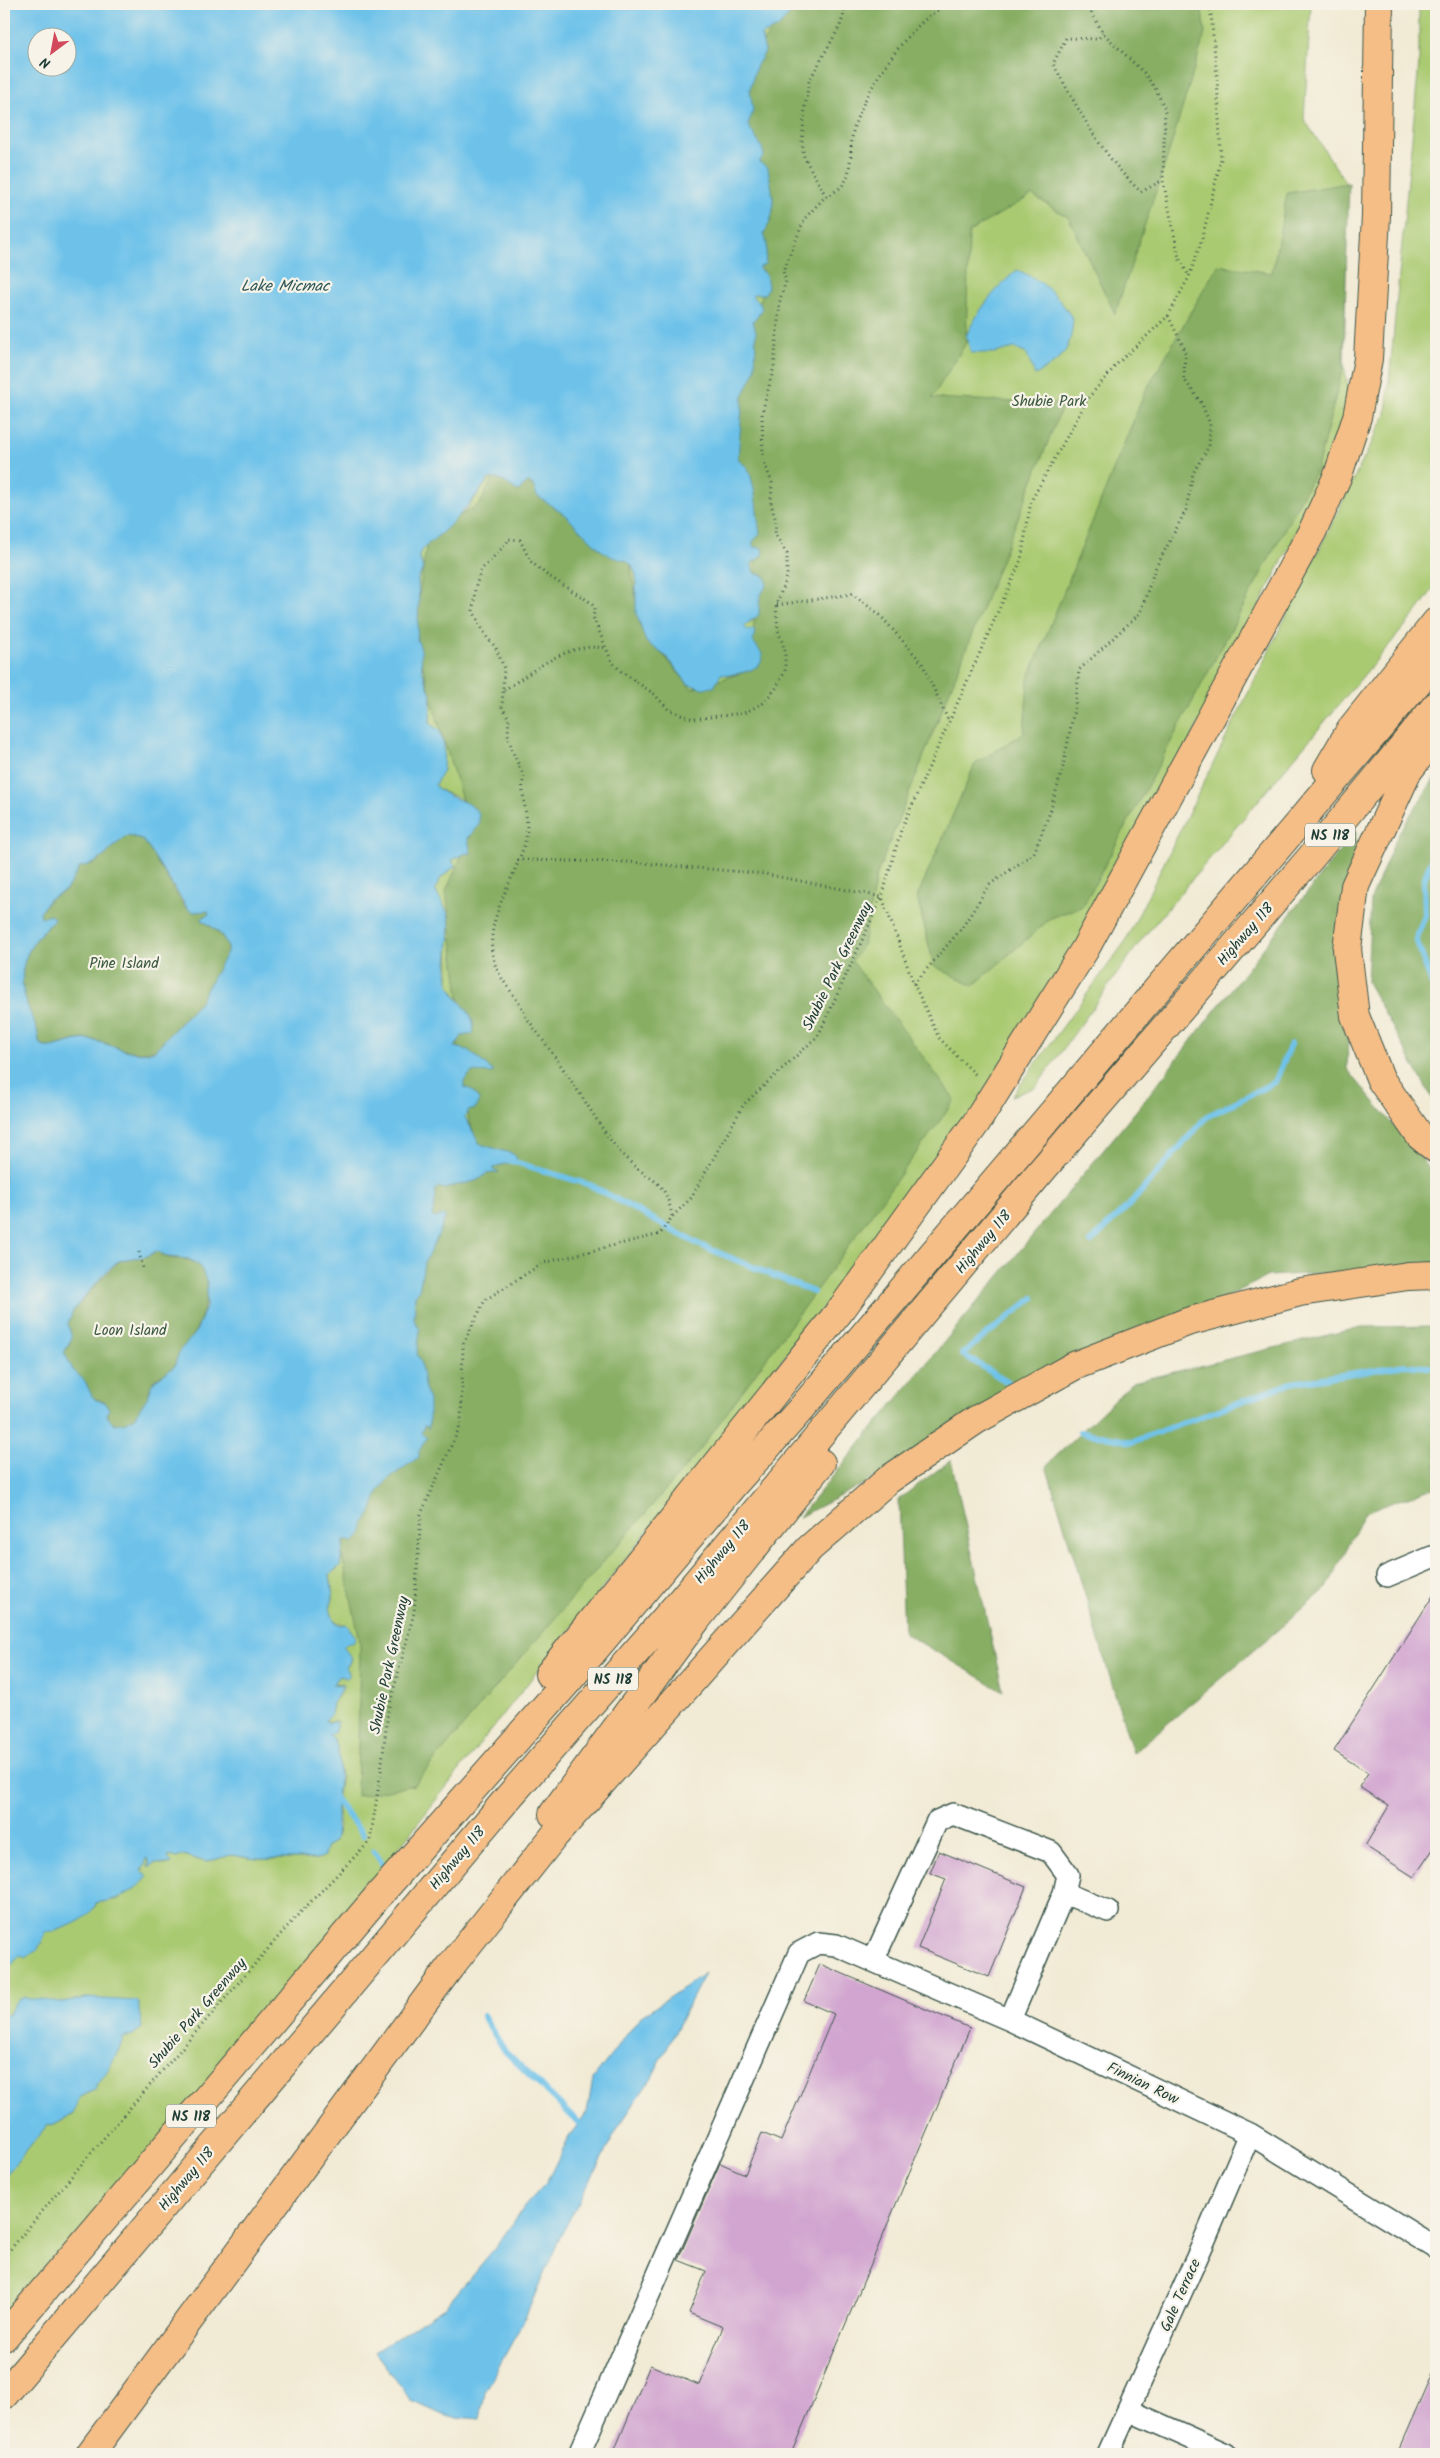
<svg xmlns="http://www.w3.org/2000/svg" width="1440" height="2458" font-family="Kalam,sans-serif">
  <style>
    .green { fill: #aaca72; stroke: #648453 }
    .forest { fill: #87ae64; stroke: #53764c }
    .water { fill: #6ec2ea; stroke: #46808f; fill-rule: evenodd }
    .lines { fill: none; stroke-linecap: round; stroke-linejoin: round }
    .stream { stroke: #6ec2ea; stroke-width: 6 }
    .building { fill: #d1a5d0 }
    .minor-casing { stroke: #3e574c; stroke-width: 24 }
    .highway-casing { stroke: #3e574c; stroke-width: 30 }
    .path { stroke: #3e574c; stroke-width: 3; stroke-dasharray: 1 4; stroke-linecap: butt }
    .minor { stroke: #fff; stroke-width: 21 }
    .highway { stroke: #f6be87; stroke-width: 28 }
    .labels { text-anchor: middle; stroke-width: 4.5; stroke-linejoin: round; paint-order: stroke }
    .shield { fill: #f7f3e8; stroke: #60746a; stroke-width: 1 }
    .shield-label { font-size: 14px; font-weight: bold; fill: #1f3d34 }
    .park-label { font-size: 15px; fill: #3b5940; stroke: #f7f3e8 }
    .street-label { font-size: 15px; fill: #1f3d34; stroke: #f7f3e8 }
    .water-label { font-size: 16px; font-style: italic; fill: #2f5858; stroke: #f7f3e8 }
  </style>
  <rect width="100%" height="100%" fill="#f7f3e8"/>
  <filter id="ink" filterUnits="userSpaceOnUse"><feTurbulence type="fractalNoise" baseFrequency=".02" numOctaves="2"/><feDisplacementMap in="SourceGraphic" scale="10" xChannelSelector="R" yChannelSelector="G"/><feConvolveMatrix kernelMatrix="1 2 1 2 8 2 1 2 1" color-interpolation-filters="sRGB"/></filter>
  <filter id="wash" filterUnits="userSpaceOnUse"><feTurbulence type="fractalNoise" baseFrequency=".0096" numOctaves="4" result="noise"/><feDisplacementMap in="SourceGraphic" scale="20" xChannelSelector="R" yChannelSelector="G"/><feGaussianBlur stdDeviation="1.12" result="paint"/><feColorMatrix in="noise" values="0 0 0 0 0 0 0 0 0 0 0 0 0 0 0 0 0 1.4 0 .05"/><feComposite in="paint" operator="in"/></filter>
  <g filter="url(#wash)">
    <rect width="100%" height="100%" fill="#f1ead4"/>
    <path class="green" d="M798 4H1311L1304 119 1348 186 1344 366 1355 419 1041 1030 158 2154 4 2344V2177L48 2124 52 2125 73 2114 80 2096C83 2094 88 2094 91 2091 99 2083 122 2049 122 2038L131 2036 142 2028 138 2010 139 2003 86 1998 62 2002 16 2005 8 2015H4V1975L6 1968 4 1967V1962L7 1964 20 1955 38 1949 46 1933 61 1929 94 1908 96 1903 119 1899 142 1872 146 1858 149 1860 148 1867 155 1863 167 1865 169 1856 184 1855 206 1862 230 1855 256 1859H317L327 1846 335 1841 339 1825 337 1801 341 1775 338 1763 337 1746 329 1735 335 1720 330 1722 325 1720 331 1714 333 1703 343 1689 342 1684 332 1685 352 1660 343 1647 351 1633 348 1626 334 1621 330 1609 333 1598 330 1574 340 1566 344 1540H348L473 1130 465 1117 468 1111 455 1047 462 1036 464 1008 449 985 448 914 439 900 435 889 441 878 455 866 452 860 472 851 468 838 476 829C473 819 470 807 462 800 454 794 441 794 435 785L443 770 430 724 431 695 429 686 422 670 418 579 423 569 419 554 427 543 466 510 489 479 492 477 521 490 528 482 533 485 537 496 632 566 636 575 635 601 646 642 667 657 688 684 721 673 730 676 753 669 748 630 744 626 757 618 764 575 756 574 752 567 760 303 752 296 758 268 764 265 748 125 765 52 761 35 773 30Z
      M1419 4H1436V585L1416 613 1142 939 1036 1087 1012 1096 1125 942 1386 414 1419 63Z"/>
    <path class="forest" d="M787 4H1201L1205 33 1169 152 1115 314 1069 218 1032 195 969 232 966 343 932 398 1063 404 876 877 863 945 852 961 955 1100 698 1452 495 1688 414 1785 357 1796 360 1641 341 1551 408 1425 379 1238 476 1140 455 1077 461 1013 446 891 472 833 433 705 414 631 428 534 480 504 493 477 557 491 566 516 630 561 640 627 692 689 750 670 758 578 733 448 743 343 764 291 743 75Z
      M1349 183 1343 368 1317 469 1083 906 1051 918 973 986 934 966 917 897 975 764 1024 733 1028 680 1145 392 1218 265 1272 273 1287 193Z
      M1436 776V1105L1367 982 1371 899 1398 834Z
      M1356 830 1347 1069 1436 1176V1267L1268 1276 799 1517 1140 1106Z
      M129 835 144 841 185 907 194 912 208 911 209 914 203 921C213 928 231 940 227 954L199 1003 157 1048C135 1060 110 1041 87 1039 73 1038 54 1049 45 1047L39 1043C39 1031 33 1021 29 1010 14 971 25 946 55 919L50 915 41 918 40 912 51 898 66 890 80 867C106 864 107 847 129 835Z
      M156 1251C160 1252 163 1255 166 1257 177 1261 187 1256 198 1265 223 1287 190 1346 175 1366 170 1373 159 1375 153 1381 150 1385 150 1391 148 1396 142 1410 126 1433 109 1420L105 1402C102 1401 97 1400 94 1398 85 1389 67 1363 64 1351L70 1343 68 1319C71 1312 113 1264 120 1261 131 1256 147 1260 156 1251Z
      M1436 1326V1487L1365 1512 1327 1588 1133 1753 1046 1466 1133 1382 1361 1327Z
      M951 1460 1003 1691 904 1633 899 1499Z"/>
    <path class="water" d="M4 4H798L778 28 761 35 765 52 756 67 750 89 753 111 748 125 762 148 764 155 759 162 768 168C772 193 779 210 764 233L767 244 765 264 758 268 766 275 768 287 765 294H754L752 296 760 303 762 310 753 321 756 332 755 371 743 396 738 457C740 464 746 464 748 469 757 490 756 512 760 533 757 539 750 541 754 547L762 548C765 555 758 559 752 563L753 571 756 574 764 575C771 587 763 587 760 598 759 603 759 610 759 615L744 626 748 630H755L753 641 762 654 761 663C753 672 732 676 721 674L714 687 701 688 688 684 667 657 646 642 636 613V575L632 566 627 561 612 557 601 550 565 515 537 496 533 485 529 482 518 491C509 486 500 476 489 479 476 496 463 512 448 527 438 537 427 543 419 554L423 569 418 579 419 604 417 639 421 649 422 670 431 695 430 724 439 730 444 746 443 770 435 785C444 799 471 799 479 814V824L468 838 471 854 466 853 452 860 455 866 441 878 435 889C438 898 447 908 449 917 453 935 442 970 450 987 457 1003 478 1014 473 1034L462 1036 455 1047 468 1050 494 1072 490 1073 472 1072 464 1081V1087L472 1090 479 1100 475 1109 468 1111 465 1117 480 1144 513 1154 517 1158C510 1166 499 1163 492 1169L499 1172 486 1174C476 1185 459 1182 445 1189L438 1187 435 1190 436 1196 432 1216 434 1218 444 1215 445 1218 438 1236 424 1263 419 1290 415 1296 414 1320 420 1329 417 1354 421 1362 424 1385 429 1401V1427L428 1429 427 1426H424L421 1433 427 1437 419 1451V1457L388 1479 378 1492 371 1513 363 1524 362 1533 354 1542 344 1540 340 1566 330 1574 333 1598 330 1609 334 1621 340 1625 346 1624 356 1637 354 1642 346 1644 343 1647 352 1658 346 1668 349 1676 347 1678 340 1676 332 1685 343 1686 333 1703 331 1714 325 1720 327 1722H338L334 1733 329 1735C345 1746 338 1784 337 1802 337 1816 338 1827 335 1841L327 1846 324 1856 317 1859H256L231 1855 206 1862 184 1855 177 1858 169 1856 168 1859 172 1862 171 1864 155 1863 149 1868V1860L146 1858 145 1866 141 1870 147 1875V1878C129 1895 120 1899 96 1903 91 1920 63 1929 46 1933L38 1949 26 1958 19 1955 12 1965 4 1962ZM38 38H68V68H38ZM129 835 144 841 188 909 194 912 208 911 209 914 202 918 203 921C213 927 230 939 227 952L199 1003 154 1051C133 1057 111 1044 91 1040 74 1037 56 1049 45 1047L39 1043C39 1031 33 1021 29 1010 14 971 25 946 55 919L50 915 41 918 40 912 49 899 66 890 80 867C107 862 107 848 129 835ZM156 1251 169 1257 189 1259 200 1266 207 1282 206 1307 195 1334 180 1350 174 1367 154 1381 148 1396 134 1418 126 1422 114 1424 107 1416 109 1409 105 1402 96 1400 92 1396 85 1381 73 1370 65 1354 64 1351 72 1338 68 1324 73 1311C81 1301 110 1265 119 1261 131 1256 146 1260 156 1251Z
      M1017 270C1044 281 1057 295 1073 319 1071 351 1063 359 1035 375L1027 354 1014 348 994 353H971L966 336C979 309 994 290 1017 270Z
      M705 1973 652 2077 619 2126 560 2237 524 2320 485 2392 480 2419 445 2416 412 2401 375 2352 446 2306 495 2248 525 2206 546 2183 570 2135 587 2112 593 2079 640 2017Z
      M22 1998 62 2002 86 1998 137 2001 139 2003V2010L142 2028 131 2036 123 2038C122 2046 104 2080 97 2083L95 2090 80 2096 73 2114 52 2125 48 2124 4 2177V2015H8L16 2001Z"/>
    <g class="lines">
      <path class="stream" d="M1436 847 1424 880 1425 915 1416 939 1436 995
        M505 1159 590 1185 700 1245 813 1292
        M1091 1242 1132 1202 1206 1117 1275 1082 1291 1044
        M1009 1383 962 1354 1033 1298
        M1080 1432 1132 1442 1291 1383 1405 1365 1436 1368
        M337 1801 363 1835
        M374 1851 383 1865
        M483 2016 505 2051 579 2123"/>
    </g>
    <g id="blocks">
      <path class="building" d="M1436 1591V1845L1414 1877 1365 1846 1389 1806 1359 1787 1368 1773 1334 1751Z
        M939 1851 1026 1887 989 1977 918 1948 946 1879 930 1873Z
        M820 1964 970 2028 791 2454H613L650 2365 699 2385 723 2327 689 2313 706 2271 678 2260 720 2163 745 2174 762 2133 781 2141 834 2014 804 2001Z
        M1436 2365V2454H1397Z"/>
    </g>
  </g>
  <g filter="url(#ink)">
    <use href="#blocks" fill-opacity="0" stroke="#3e574c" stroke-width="1"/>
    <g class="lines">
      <defs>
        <path id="minor" d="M1387 1576 1432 1557H1436
          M1064 1893 1108 1911
          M873 1961 937 1821 953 1814 1051 1852 1068 1875 1064 1893 1010 2020
          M1128 2410 1226 2454
          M579 2454 799 1953 818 1943 836 1945 1010 2020 1250 2134 1436 2248
          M1108 2454 1203 2244 1250 2134"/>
        <path id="highway" d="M1436 735 1408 771 1355 886 1347 949 1355 1016 1381 1080 1420 1136 1436 1149
          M1327 770 1351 729 1436 622
          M549 1674 843 1307 976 1123 1085 949 1313 530 1338 475 1357 417 1368 359 1376 216 1379 4
          M553 1814 697 1619 821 1463
          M4 2337 379 1895 568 1681 734 1484 801 1409 1436 661
          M4 2395 507 1799 678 1604 1043 1169 1313 855 1436 706
          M90 2454 450 1967 555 1835 810 1548 888 1480 976 1420 1074 1366 1187 1322 1300 1292 1408 1276 1436 1275"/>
      </defs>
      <use href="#minor" class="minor-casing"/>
      <use href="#highway" class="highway-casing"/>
      <path class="path" d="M1086 4 1103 33 1144 73 1155 88 1165 109 1163 180 1179 258 1189 276
        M1142 4 1152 9 1177 4
        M1103 33 1098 39 1066 38 1053 64C1080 111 1101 155 1141 192L1163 180
        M826 196 804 157 802 142 805 107 809 81 840 26 847 4
        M777 605 852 594 880 615 922 663 949 722
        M504 690C535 671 565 642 604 648
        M517 860 630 862 765 874 882 897 914 984 939 1038 977 1076
        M914 984 962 928 989 885 1034 853 1050 812 1063 767 1076 700 1079 670 1140 613 1155 569 1186 510 1193 473 1209 446 1210 424 1202 404 1184 379 1185 350 1168 316
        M672 1216C665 1178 653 1184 629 1161 612 1145 600 1125 588 1106 569 1077 547 1045 526 1017 519 997 500 983 494 961 482 919 518 877 526 837 530 817 519 792 524 777L512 750 508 734 509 718 502 708 504 668 496 648 486 636 473 611 475 589 481 570 507 543 508 539 520 540 530 561 547 575 590 602 595 608 593 617 612 662 621 671 654 694 668 709 693 719 744 713 763 703 776 688 785 671V651L778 630 776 605 787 577V554L775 534 776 521 771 504 772 483 763 459 762 413 774 367 780 299 786 281 783 271 805 218 826 196H829C832 193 838 190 841 187 855 172 848 143 855 124 867 87 913 17 950 4
        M139 1252 143 1268
        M4 2257 91 2153 293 1920 370 1841 381 1771 388 1711 414 1613 421 1514 461 1424 463 1344 485 1300 543 1263 660 1234 672 1217 691 1198 744 1104 818 1036 882 897 901 830 1021 560 1031 501 1089 397 1118 363 1168 316 1189 277 1202 239 1221 159 1217 77 1210 4"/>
      <use href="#minor" class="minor"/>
      <use href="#highway" class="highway"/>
    </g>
  </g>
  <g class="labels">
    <g class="shield">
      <rect x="1305" y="823.5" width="50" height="23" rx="4"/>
      <rect x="588" y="1667.5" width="50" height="23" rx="4"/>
      <rect x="166" y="2104.5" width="50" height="23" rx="4"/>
    </g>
    <g class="shield-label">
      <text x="1330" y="840">NS 118</text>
      <text x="613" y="1684">NS 118</text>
      <text x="191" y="2121">NS 118</text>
    </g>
    <g class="park-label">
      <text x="1049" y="406">Shubie Park</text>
      <text x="124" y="968">Pine Island</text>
      <text x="130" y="1335">Loon Island</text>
    </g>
    <g class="street-label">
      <text transform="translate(1245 934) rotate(-49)" y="5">Highway 118</text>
      <text transform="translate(837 966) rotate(-64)" y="5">Shubie Park Greenway</text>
      <text transform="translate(983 1242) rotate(-50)" y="5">Highway 118</text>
      <text transform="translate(722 1552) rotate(-50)" y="5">Highway 118</text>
      <text transform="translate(389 1665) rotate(-78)" y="5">Shubie Park Greenway</text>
      <text transform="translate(457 1858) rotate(-50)" y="5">Highway 118</text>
      <text transform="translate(197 2013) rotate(-49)" y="5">Shubie Park Greenway</text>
      <text transform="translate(1143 2083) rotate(26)" y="5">Finnian Row</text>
      <text transform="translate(186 2179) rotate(-50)" y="5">Highway 118</text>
      <text transform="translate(1180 2295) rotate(-66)" y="5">Gale Terrace</text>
    </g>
    <g class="water-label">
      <text x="285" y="291">Lake Micmac</text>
    </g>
  </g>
  <rect width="1440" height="2458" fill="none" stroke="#f7f3e8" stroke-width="20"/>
  <g transform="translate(52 52) rotate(212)"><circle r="24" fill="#f7f3e8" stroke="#a1aaa0"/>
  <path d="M0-4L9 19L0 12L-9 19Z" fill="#d1495b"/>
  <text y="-8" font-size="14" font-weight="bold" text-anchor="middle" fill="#1f3d34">N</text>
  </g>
</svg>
